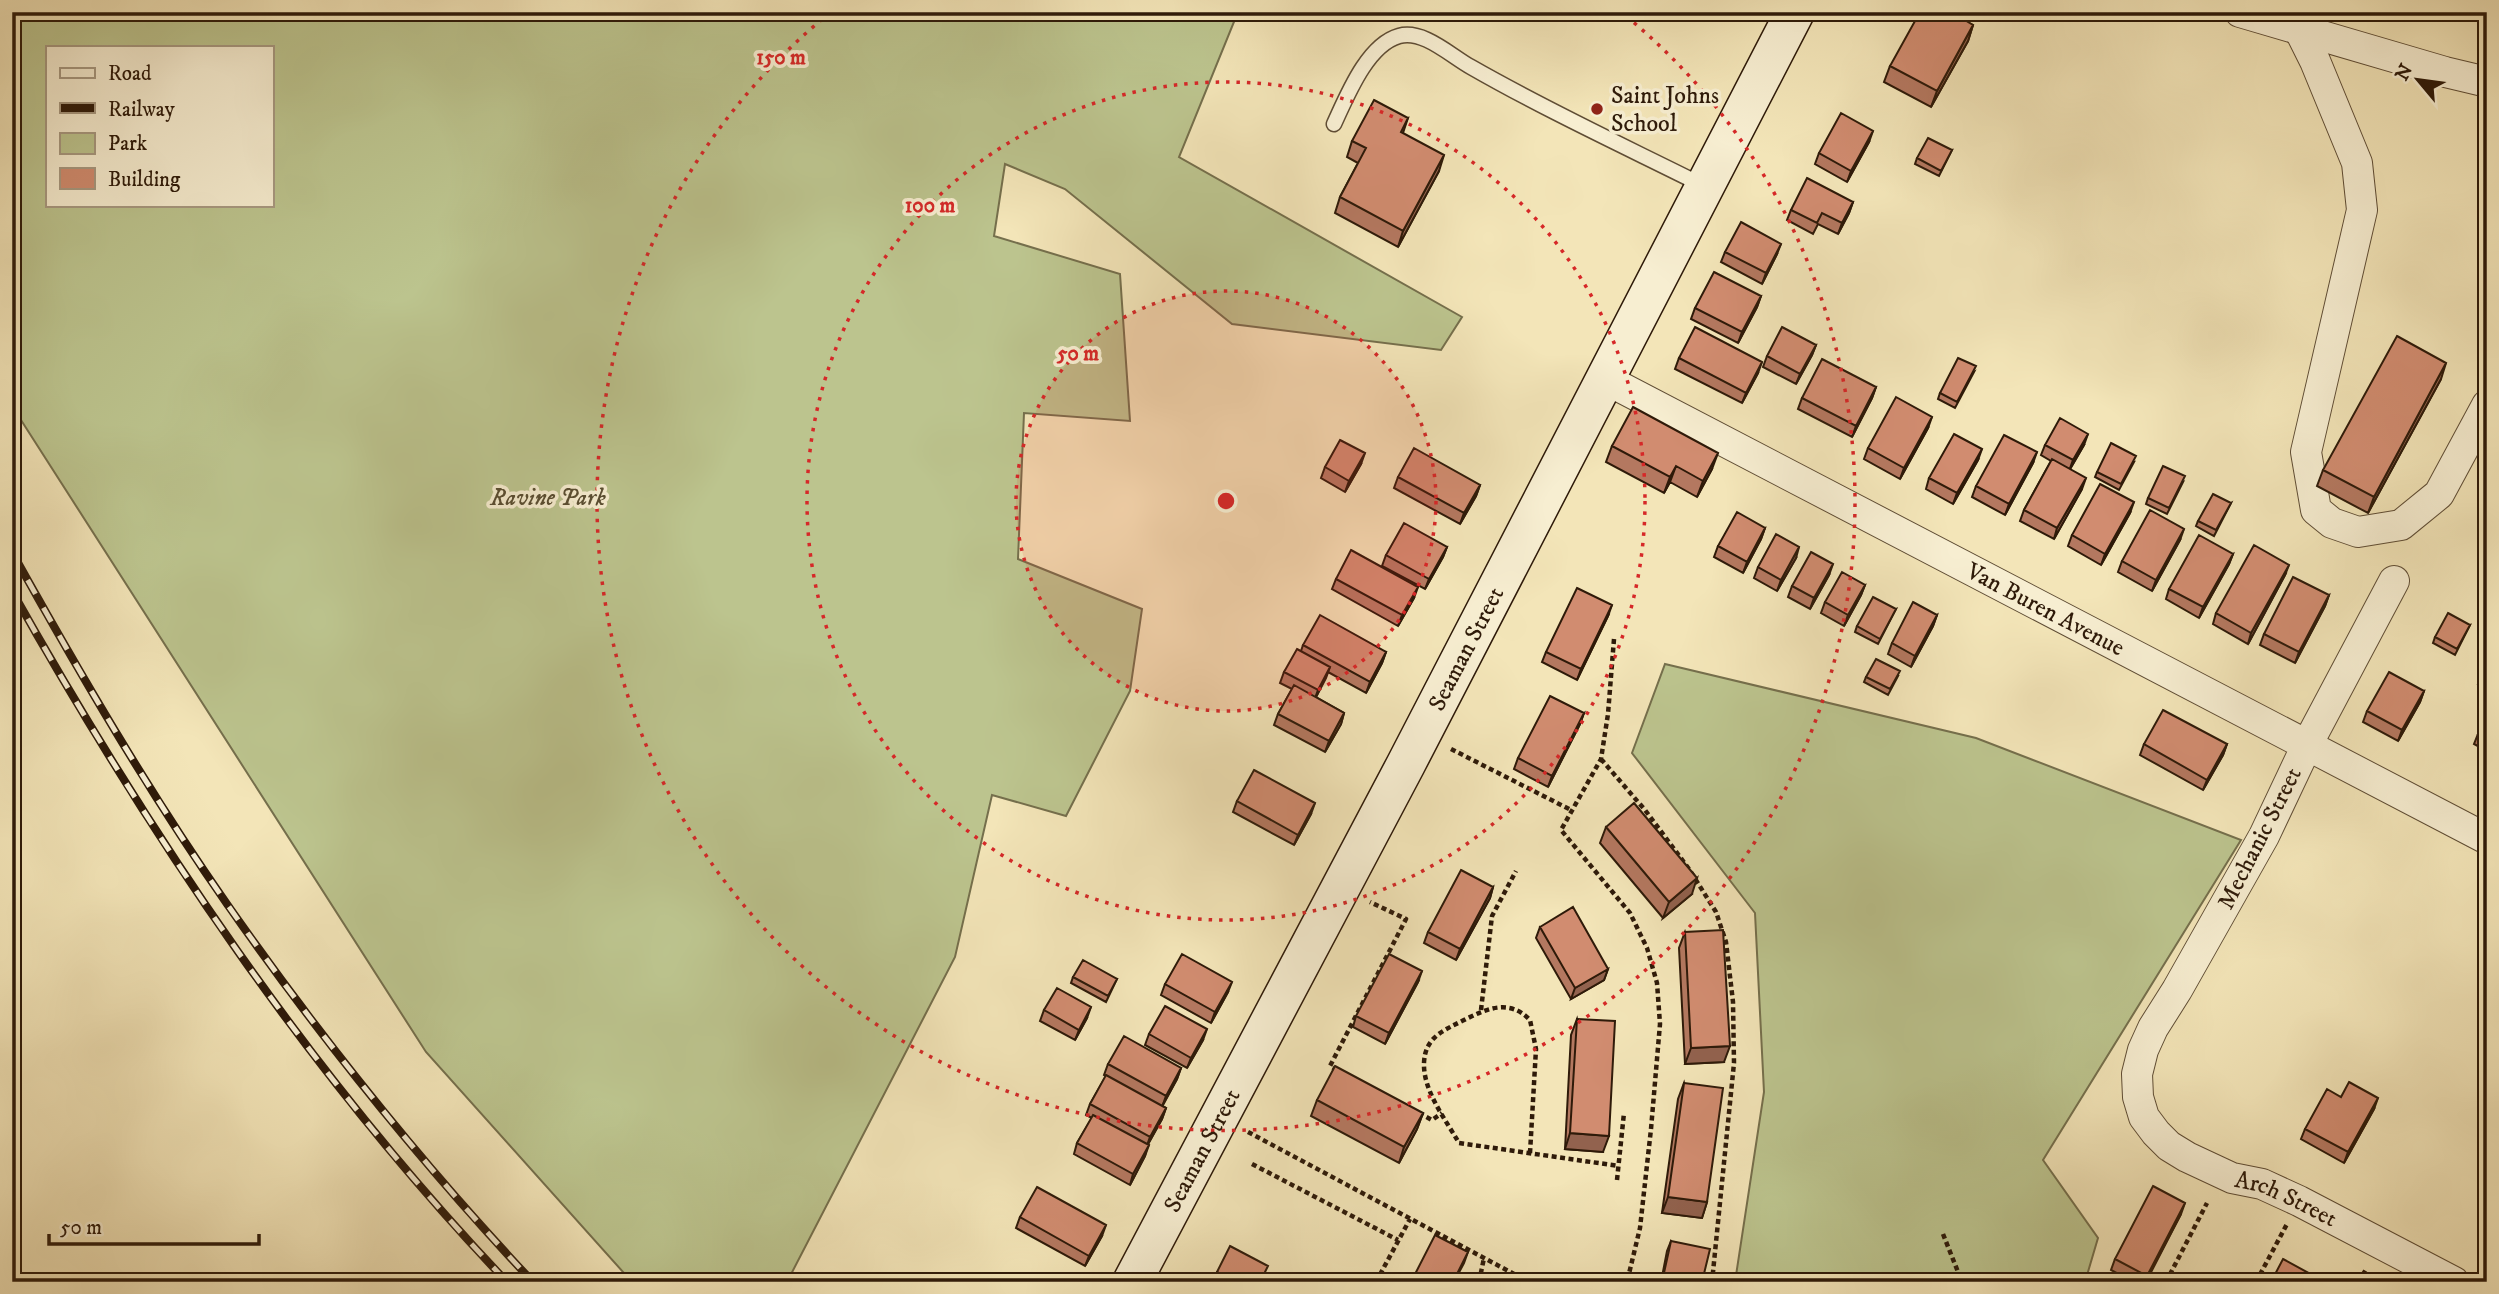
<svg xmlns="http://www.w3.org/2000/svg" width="2499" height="1294" font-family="'IM FELL DW Pica',serif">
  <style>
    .green { fill: #bcc48e; stroke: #756f4c; stroke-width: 2; fill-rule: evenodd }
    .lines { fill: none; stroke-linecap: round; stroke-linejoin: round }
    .lane-casing { stroke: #5f4d35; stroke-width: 17 }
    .street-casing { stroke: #5f4d35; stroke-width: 32 }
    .secondary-casing { stroke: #2e1a09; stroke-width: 41 }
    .path { stroke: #2e1a09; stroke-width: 4.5; stroke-dasharray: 5 3.5; stroke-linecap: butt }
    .lane { stroke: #f7eed1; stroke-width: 14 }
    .street { stroke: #f7eed1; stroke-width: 30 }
    .secondary { stroke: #f7eed1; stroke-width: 38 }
    .rail-casing { stroke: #2e1a09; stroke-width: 8 }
    .rail { stroke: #f7eed1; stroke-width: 5; stroke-dasharray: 16; stroke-linecap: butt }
    .wall { fill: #b47860; stroke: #2e1a09; stroke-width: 2 }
    .shaded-wall { fill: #92624e; stroke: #2e1a09; stroke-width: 2 }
    .building { fill: #d18c70; stroke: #2e1a09; stroke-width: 2 }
    .ring { fill: none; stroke: #d62828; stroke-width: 3.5; stroke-dasharray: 3.5 7 }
    .poi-dot { fill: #8f2418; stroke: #f7eed1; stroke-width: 2.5 }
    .labels { text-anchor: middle; stroke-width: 7; stroke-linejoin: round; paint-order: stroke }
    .poi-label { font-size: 24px; fill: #2e1a09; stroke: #f7eed1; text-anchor: start }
    .park-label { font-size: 24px; font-style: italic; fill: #594d31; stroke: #f7eed1 }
    .street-label { font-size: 24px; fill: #2e1a09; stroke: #f7eed1 }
    .centre { fill: #d62828; stroke: #f7eed1; stroke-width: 3.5 }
    .ring-label { font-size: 21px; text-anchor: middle; font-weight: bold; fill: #d62828; stroke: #f7eed1; stroke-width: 7; stroke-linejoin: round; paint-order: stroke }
  </style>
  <rect width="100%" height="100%" fill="#f3e5b8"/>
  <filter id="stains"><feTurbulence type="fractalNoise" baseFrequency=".00286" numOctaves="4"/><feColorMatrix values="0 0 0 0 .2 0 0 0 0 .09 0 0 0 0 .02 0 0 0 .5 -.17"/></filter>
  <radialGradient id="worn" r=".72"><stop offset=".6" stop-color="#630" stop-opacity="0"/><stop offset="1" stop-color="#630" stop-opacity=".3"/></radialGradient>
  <path class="green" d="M12 12H1238L1179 157 1462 317 1441 350 1232 324 1065 189 1005 164 994 236 1120 274 1130 421 1024 413 1018 559 1142 609 1130 691 1066 816 992 795 955 957 787 1282H632L426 1052 12 406ZM47 47H271V205H47Z
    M1665 664 1976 738 2241 840 2043 1160 2098 1238 2085 1282H1735L1764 1092 1755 913 1632 753Z"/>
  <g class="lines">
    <defs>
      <path id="lane" d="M1334 124C1347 96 1367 45 1399 36 1423 29 1451 56 1471 67 1546 110 1626 147 1704 186"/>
      <g id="street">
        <path d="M2240 12 2445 72 2487 82"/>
        <path d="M2299 29 2315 61 2357 163 2362 210 2306 452 2316 510 2332 523 2358 532 2401 525 2439 494 2487 405"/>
        <path id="s1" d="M1605 379 2487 839"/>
        <path id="s2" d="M2394 581 2307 745 2264 836 2177 990 2153 1028 2143 1050 2137 1074 2138 1097 2144 1117 2156 1133 2169 1146 2187 1157 2232 1178 2262 1184 2299 1201 2454 1282"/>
      </g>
      <g id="secondary">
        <path id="s3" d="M1132 1282 1406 764 1795 12"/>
      </g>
    </defs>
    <use href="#lane" class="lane-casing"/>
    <use href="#street" class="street-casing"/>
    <use href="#secondary" class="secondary-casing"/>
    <path class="path" d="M1614 639 1608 714 1601 759 1561 830 1630 913 1647 948 1657 983 1660 1024 1651 1129 1640 1228 1627 1282
      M1451 749 1571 810
      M1601 759 1645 810 1689 869 1716 912 1726 942 1733 1002 1734 1063 1712 1282
      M1481 1010 1492 916 1516 871
      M1337 1070 1330 1066 1406 919 1370 902
      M1419 1113 1432 1120 1442 1113
      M1248 1132 1529 1282
      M1530 1153 1536 1049 1530 1020C1510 999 1488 1008 1466 1019 1445 1030 1425 1036 1424 1063 1423 1091 1446 1120 1459 1143L1619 1166
      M1252 1164 1398 1240
      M1617 1180 1624 1113
      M1943 1234 1962 1282
      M1376 1282 1410 1219
      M1479 1282 1484 1258
      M2166 1282 2207 1203
      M2256 1282 2287 1224
      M2358 1282 2367 1268"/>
    <use href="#lane" class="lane"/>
    <use href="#street" class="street"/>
    <use href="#secondary" class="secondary"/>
    <defs>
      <path id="rail" d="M12 552C79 672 148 791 227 904 320 1037 422 1164 533 1282
        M12 591C151 838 311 1076 507 1282"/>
    </defs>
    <use href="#rail" class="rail-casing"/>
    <use href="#rail" class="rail"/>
  </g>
  <path class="wall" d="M1970 12 1965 21 1973 25 1968 41 1931 107 1884 82 1890 66Z
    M1408 118 1403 133 1439 171 1398 247 1335 213 1340 197 1358 163 1347 157 1352 141Z
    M1869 142 1847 182 1815 164 1819 153Z
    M1952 150 1939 176 1915 164 1917 158Z
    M1853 202 1849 213 1838 234 1818 224 1813 234 1787 220 1791 210Z
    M1725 252 1777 254 1762 284 1721 262Z
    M1761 296 1757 307 1738 343 1691 319 1695 308Z
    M1816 345 1812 355 1796 384 1763 367 1767 356Z
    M1679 358 1758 373 1742 403 1675 369Z
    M1974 372 1955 408 1938 399 1940 393Z
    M2441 379 2368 513 2317 486 2323 470Z
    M1876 387 1872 398 1852 437 1798 409 1802 398Z
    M1928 428 1900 479 1864 459 1868 448Z
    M2045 445H2084L2070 469 2082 489 2054 539 2020 521 2024 510 2051 461 2041 455Z
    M1612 446 1712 469 1697 497 1670 482 1664 493 1606 462Z
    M1978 460 1953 504 1926 489 1929 478Z
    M2134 462 2119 490 2095 477 2097 472Z
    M2033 463 2005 515 1972 497 1976 486Z
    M1361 464 1345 492 1321 478 1325 467Z
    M1398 477 1480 485 1476 496 1460 524 1394 488Z
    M2183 482 2167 514 2146 504 2148 498Z
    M2231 503 2214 536 2196 526 2198 521Z
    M2130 513 2101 565 2068 546 2072 535Z
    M1765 528 1761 539 1743 573 1714 557 1718 546Z
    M2180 540 2152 591 2118 572 2122 561Z
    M1447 547 1443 557 1425 589 1382 566 1386 555Z
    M2233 554 2229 564 2199 618 2166 599 2169 589Z
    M1796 558 1777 591 1754 578 1758 567Z
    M1829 575 1810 609 1788 597 1792 586Z
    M2285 575 2248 644 2213 624 2216 613Z
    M1336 579 1414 598 1398 626 1332 589Z
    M1865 585 1861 595 1844 626 1821 613 1825 602Z
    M2329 595 2325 606 2295 663 2260 645 2264 634Z
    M1896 609 1878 644 1855 632 1857 626Z
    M1937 615 1933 626 1911 667 1888 654 1892 643Z
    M1608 616 1577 680 1542 662 1546 652Z
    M2470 625 2455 655 2433 643 2435 637Z
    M1303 645 1386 652 1382 663 1366 693 1328 672 1316 697 1344 713 1341 724 1325 752 1274 725 1278 714 1292 689 1280 683 1284 672 1301 651Z
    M2487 667V689L2478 684Z
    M1898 676 1888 695 1864 682 1866 677Z
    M2424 691 2420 702 2398 741 2363 722 2367 711Z
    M1584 713 1580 724 1548 787 1514 769 1518 758Z
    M2487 717V751L2474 744 2478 734Z
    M2144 744H2227L2223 755 2203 790 2140 755Z
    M1237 801 1311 814 1294 845 1233 812Z
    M1606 827 1692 894 1663 918 1600 843Z
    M1493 887 1490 898 1456 960 1424 943 1428 932Z
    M1540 927 1608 969 1604 980 1571 999 1536 938Z
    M1685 932 1724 1062 1685 1064 1679 948Z
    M1073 977 1117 979 1106 1002 1071 983Z
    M1418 982 1385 1044 1353 1027 1356 1016Z
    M1165 984 1228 992 1211 1023 1161 995Z
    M1044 1010 1087 1018 1075 1040 1040 1021Z
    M1577 1019 1603 1152 1565 1149 1571 1035Z
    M1149 1034 1203 1040 1187 1068 1145 1045Z
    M1108 1064 1181 1068 1177 1079 1162 1106 1166 1108 1162 1119 1148 1144 1145 1156 1130 1185 1074 1154 1077 1143 1092 1118 1086 1115 1090 1104 1106 1076 1104 1075Z
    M1684 1083 1707 1202 1702 1218 1662 1213 1678 1099Z
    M1317 1100 1423 1113 1417 1129 1399 1163 1311 1116Z
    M2374 1109 2344 1163 2301 1139 2305 1129Z
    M2181 1214 2146 1282H2134L2111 1270 2115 1259Z
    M1020 1217 1102 1236 1085 1266 1016 1228Z
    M1671 1241 1702 1282H1661L1667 1251Z
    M1217 1272 1264 1277 1262 1282H1214Z"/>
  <path class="shaded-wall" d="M1967 12H1970L1957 35 1963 19Z
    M1973 25 1968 41 1931 107 1937 91Z
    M1873 131 1869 142 1847 182 1851 171Z
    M1444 155 1439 171 1398 247 1403 231Z
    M1853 202 1849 213 1838 234 1842 223Z
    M1781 244 1777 254 1762 284 1766 273Z
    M1761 296 1757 307 1738 343 1742 332Z
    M1816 345 1812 355 1796 384 1800 374Z
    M1762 362 1758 373 1742 403 1746 393Z
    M2446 363 2441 379 2368 513 2374 497Z
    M1876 387 1872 398 1852 437 1856 426Z
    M1932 417 1928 428 1900 479 1904 468Z
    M2088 434 2084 445 2069 471 2073 460Z
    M1982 449 1978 460 1953 504 1957 493Z
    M2037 452 2033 463 2005 515 2009 504Z
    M1365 453 1361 464 1345 492 1349 481Z
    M1718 453 1712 469 1697 497 1703 481Z
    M1676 466 1670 482 1664 493 1670 477Z
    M2086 478 2082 489 2054 539 2057 528Z
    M1480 485 1476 496 1460 524 1464 513Z
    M2134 502 2130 513 2101 565 2105 554Z
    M1765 528 1761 539 1743 573 1747 562Z
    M2184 529 2180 540 2152 591 2156 580Z
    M1447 547 1443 557 1425 589 1429 579Z
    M1799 547 1796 558 1777 591 1781 580Z
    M2233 554 2229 564 2199 618 2203 607Z
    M1833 564 1829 575 1810 609 1814 598Z
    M2289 565 2285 575 2248 644 2251 633Z
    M1865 585 1861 595 1844 626 1848 615Z
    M1418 587 1414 598 1398 626 1402 615Z
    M2329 595 2325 606 2295 663 2299 652Z
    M1612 605 1608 616 1577 680 1581 669Z
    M1937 615 1933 626 1911 667 1915 656Z
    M1386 652 1382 663 1366 693 1370 682Z
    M1330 667 1326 678 1314 701 1318 690Z
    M2424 691 2420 702 2398 741 2402 730Z
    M1344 713 1341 724 1325 752 1329 741Z
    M1584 713 1580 724 1548 787 1552 776Z
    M2227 744 2223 755 2203 790 2207 780Z
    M1315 803 1311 814 1294 845 1298 835Z
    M1697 878 1692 894 1663 918 1669 902Z
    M1493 887 1490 898 1456 960 1460 949Z
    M1608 969 1604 980 1571 999 1575 988Z
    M1422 971 1418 982 1385 1044 1389 1033Z
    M1232 982 1228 992 1211 1023 1215 1012Z
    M1091 1007 1087 1018 1075 1040 1079 1030Z
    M1207 1029 1203 1040 1187 1068 1191 1058Z
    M1730 1046 1724 1062 1685 1064 1691 1048Z
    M1181 1068 1177 1079 1162 1107 1166 1096Z
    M2378 1098 2374 1109 2344 1163 2348 1152Z
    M1166 1108 1162 1119 1146 1148 1150 1137Z
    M1423 1113 1417 1129 1399 1163 1404 1147Z
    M1570 1133 1609 1136 1603 1152 1565 1149Z
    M1149 1145 1145 1156 1130 1185 1133 1174Z
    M1668 1197 1707 1202 1702 1218 1662 1213Z
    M2185 1203 2181 1214 2145 1282 2147 1276Z
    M1106 1225 1102 1236 1085 1266 1089 1256Z
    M1468 1252 1464 1263 1454 1282H1453Z"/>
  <path class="building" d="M1920 12H1967L1963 19 1973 25 1937 91 1890 66Z
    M1374 100 1408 118 1401 132 1444 155 1403 231 1340 197 1366 148 1352 141Z
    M1841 113 1873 131 1851 171 1819 153Z
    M1928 138 1952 150 1941 171 1917 158Z
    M1807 178 1853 202 1842 223 1822 213 1817 223 1791 210Z
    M1741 222 1781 244 1766 273 1725 252Z
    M1714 272 1761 296 1742 332 1695 308Z
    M1695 327 1762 362 1746 393 1679 358Z
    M1782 327 1816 345 1800 374 1767 356Z
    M2397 336 2446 363 2374 497 2323 470Z
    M1958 358 1976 366 1957 402 1940 393Z
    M1822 359 1876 387 1856 426 1802 398Z
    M1896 397 1932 417 1904 468 1868 448Z
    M1633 407 1718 453 1703 481 1676 466 1670 477 1612 446Z
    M2060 418 2088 434 2073 460 2045 445Z
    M1954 434 1982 449 1957 493 1929 478Z
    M2004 435 2037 452 2009 504 1976 486Z
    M1340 440 1365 453 1349 481 1325 467Z
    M2111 443 2136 456 2121 484 2097 472Z
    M1414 448 1480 485 1464 513 1398 477Z
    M2052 459 2086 478 2057 528 2024 510Z
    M2163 466 2185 476 2169 508 2148 498Z
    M2100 484 2134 502 2105 554 2072 535Z
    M2213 494 2231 503 2216 530 2198 521Z
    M2150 510 2184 529 2156 580 2122 561Z
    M1737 512 1765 528 1747 562 1718 546Z
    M1404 523 1447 547 1429 579 1386 555Z
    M1776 534 1799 547 1781 580 1758 567Z
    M2199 535 2233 554 2203 607 2169 589Z
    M2254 545 2289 565 2251 633 2216 613Z
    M1351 550 1418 587 1402 615 1336 579Z
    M1811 552 1833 564 1814 598 1792 586Z
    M1842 572 1865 585 1848 615 1825 602Z
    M2293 577 2329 595 2299 652 2264 634Z
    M1577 588 1612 605 1581 669 1546 652Z
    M1873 597 1896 609 1880 639 1857 626Z
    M1913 602 1937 615 1915 656 1892 643Z
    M2448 613 2470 625 2457 649 2435 637Z
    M1320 615 1386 652 1370 682 1303 645Z
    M1297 649 1330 667 1318 690 1284 672Z
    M1876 659 1900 671 1890 689 1866 677Z
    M2487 667V682L2480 679Z
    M2389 672 2424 691 2402 730 2367 711Z
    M1294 685 1344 713 1329 741 1278 714Z
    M1550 696 1584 713 1552 776 1518 758Z
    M2163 710 2227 744 2207 780 2144 744Z
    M2487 717V738L2478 734Z
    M1254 770 1315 803 1298 835 1237 801Z
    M1634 803 1697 878 1669 902 1606 827Z
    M1461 870 1493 887 1460 949 1428 932Z
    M1573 907 1608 969 1575 988 1540 927Z
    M1723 930 1730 1046 1691 1048 1685 932Z
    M1182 954 1232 982 1215 1012 1165 984Z
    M1389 954 1422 971 1389 1033 1356 1016Z
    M1083 960 1117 979 1108 996 1073 977Z
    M1057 988 1091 1007 1079 1030 1044 1010Z
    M1165 1006 1207 1029 1191 1058 1149 1034Z
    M1577 1019 1615 1021 1609 1136 1570 1133Z
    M1124 1036 1181 1068 1166 1096 1108 1064Z
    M1335 1066 1423 1113 1404 1147 1317 1100Z
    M1106 1075 1166 1108 1150 1137 1090 1104Z
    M2349 1082 2378 1098 2348 1152 2305 1129 2327 1089 2341 1097Z
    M1684 1083 1723 1088 1707 1202 1668 1197Z
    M1093 1115 1149 1145 1133 1174 1077 1143Z
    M2153 1186 2185 1203 2147 1276 2115 1259Z
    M1037 1187 1106 1225 1089 1256 1020 1217Z
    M1435 1235 1468 1252 1453 1282H1411Z
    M1671 1241 1710 1249 1702 1282H1662Z
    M1230 1246 1268 1266 1260 1282H1236L1217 1272Z
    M2283 1259 2316 1277 2314 1282H2271Z"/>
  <circle cx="1226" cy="501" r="210" fill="#d62828" fill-opacity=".12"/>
  <g class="ring">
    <circle cx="1226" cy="501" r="210"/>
    <circle cx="1226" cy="501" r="419"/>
    <path d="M1626 16A629 629 0 1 1 826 16"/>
  </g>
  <circle class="poi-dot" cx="1597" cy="109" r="7"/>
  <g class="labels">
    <g class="poi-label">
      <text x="1611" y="103">Saint Johns<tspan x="1611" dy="28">School</tspan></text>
    </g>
    <g class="park-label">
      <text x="548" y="505">Ravine Park</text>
    </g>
    <g class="street-label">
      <text dy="8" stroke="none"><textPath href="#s1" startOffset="497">Van Buren Avenue</textPath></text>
      <text dy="8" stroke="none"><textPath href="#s3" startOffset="716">Seaman Street</textPath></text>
      <text transform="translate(2259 838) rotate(-63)" y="8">Mechanic Street</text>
      <text dy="8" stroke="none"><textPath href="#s3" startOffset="149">Seaman Street</textPath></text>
      <text dy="8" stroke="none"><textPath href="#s2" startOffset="768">Arch Street</textPath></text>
    </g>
  </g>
  <circle cx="1226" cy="501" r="10" class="centre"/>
  <g class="ring-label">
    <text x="781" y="64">150 m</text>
    <text x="930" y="212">100 m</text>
    <text x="1078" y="360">50 m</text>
  </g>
  <rect width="2499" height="1294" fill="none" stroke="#f3e5b8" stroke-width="42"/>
  <rect x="14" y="14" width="2471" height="1266" fill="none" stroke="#2e1a09" stroke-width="3.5"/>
  <rect x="21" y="21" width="2457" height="1252" fill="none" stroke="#2e1a09" stroke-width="2"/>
  <rect x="46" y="46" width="228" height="161" fill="#f7eed1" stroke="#a79981" stroke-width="2"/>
  <rect x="60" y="68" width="35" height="10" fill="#f7eed1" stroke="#a79981" stroke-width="2"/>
  <text x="108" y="80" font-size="21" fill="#2e1a09">Road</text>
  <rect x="60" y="103" width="35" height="10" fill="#2e1a09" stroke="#a79981" stroke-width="2"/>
  <text x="108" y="116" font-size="21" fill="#2e1a09">Railway</text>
  <rect x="60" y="133" width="35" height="21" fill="#bcc48e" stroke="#a79981" stroke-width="2"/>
  <text x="108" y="150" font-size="21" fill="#2e1a09">Park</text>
  <rect x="60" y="168" width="35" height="21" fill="#d18c70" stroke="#a79981" stroke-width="2"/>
  <text x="108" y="186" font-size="21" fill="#2e1a09">Building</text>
  <g transform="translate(2418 80) rotate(299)" stroke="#f7eed1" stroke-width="5" paint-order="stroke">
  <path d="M0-5L12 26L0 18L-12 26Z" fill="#2e1a09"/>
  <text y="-10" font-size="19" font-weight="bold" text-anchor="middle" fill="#2e1a09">N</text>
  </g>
  <path d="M49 1234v10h210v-10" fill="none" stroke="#2e1a09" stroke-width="3.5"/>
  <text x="60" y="1234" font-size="21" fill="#2e1a09" stroke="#f7eed1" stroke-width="5" paint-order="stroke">50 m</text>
  <rect width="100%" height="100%" filter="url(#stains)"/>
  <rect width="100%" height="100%" fill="url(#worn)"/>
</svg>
